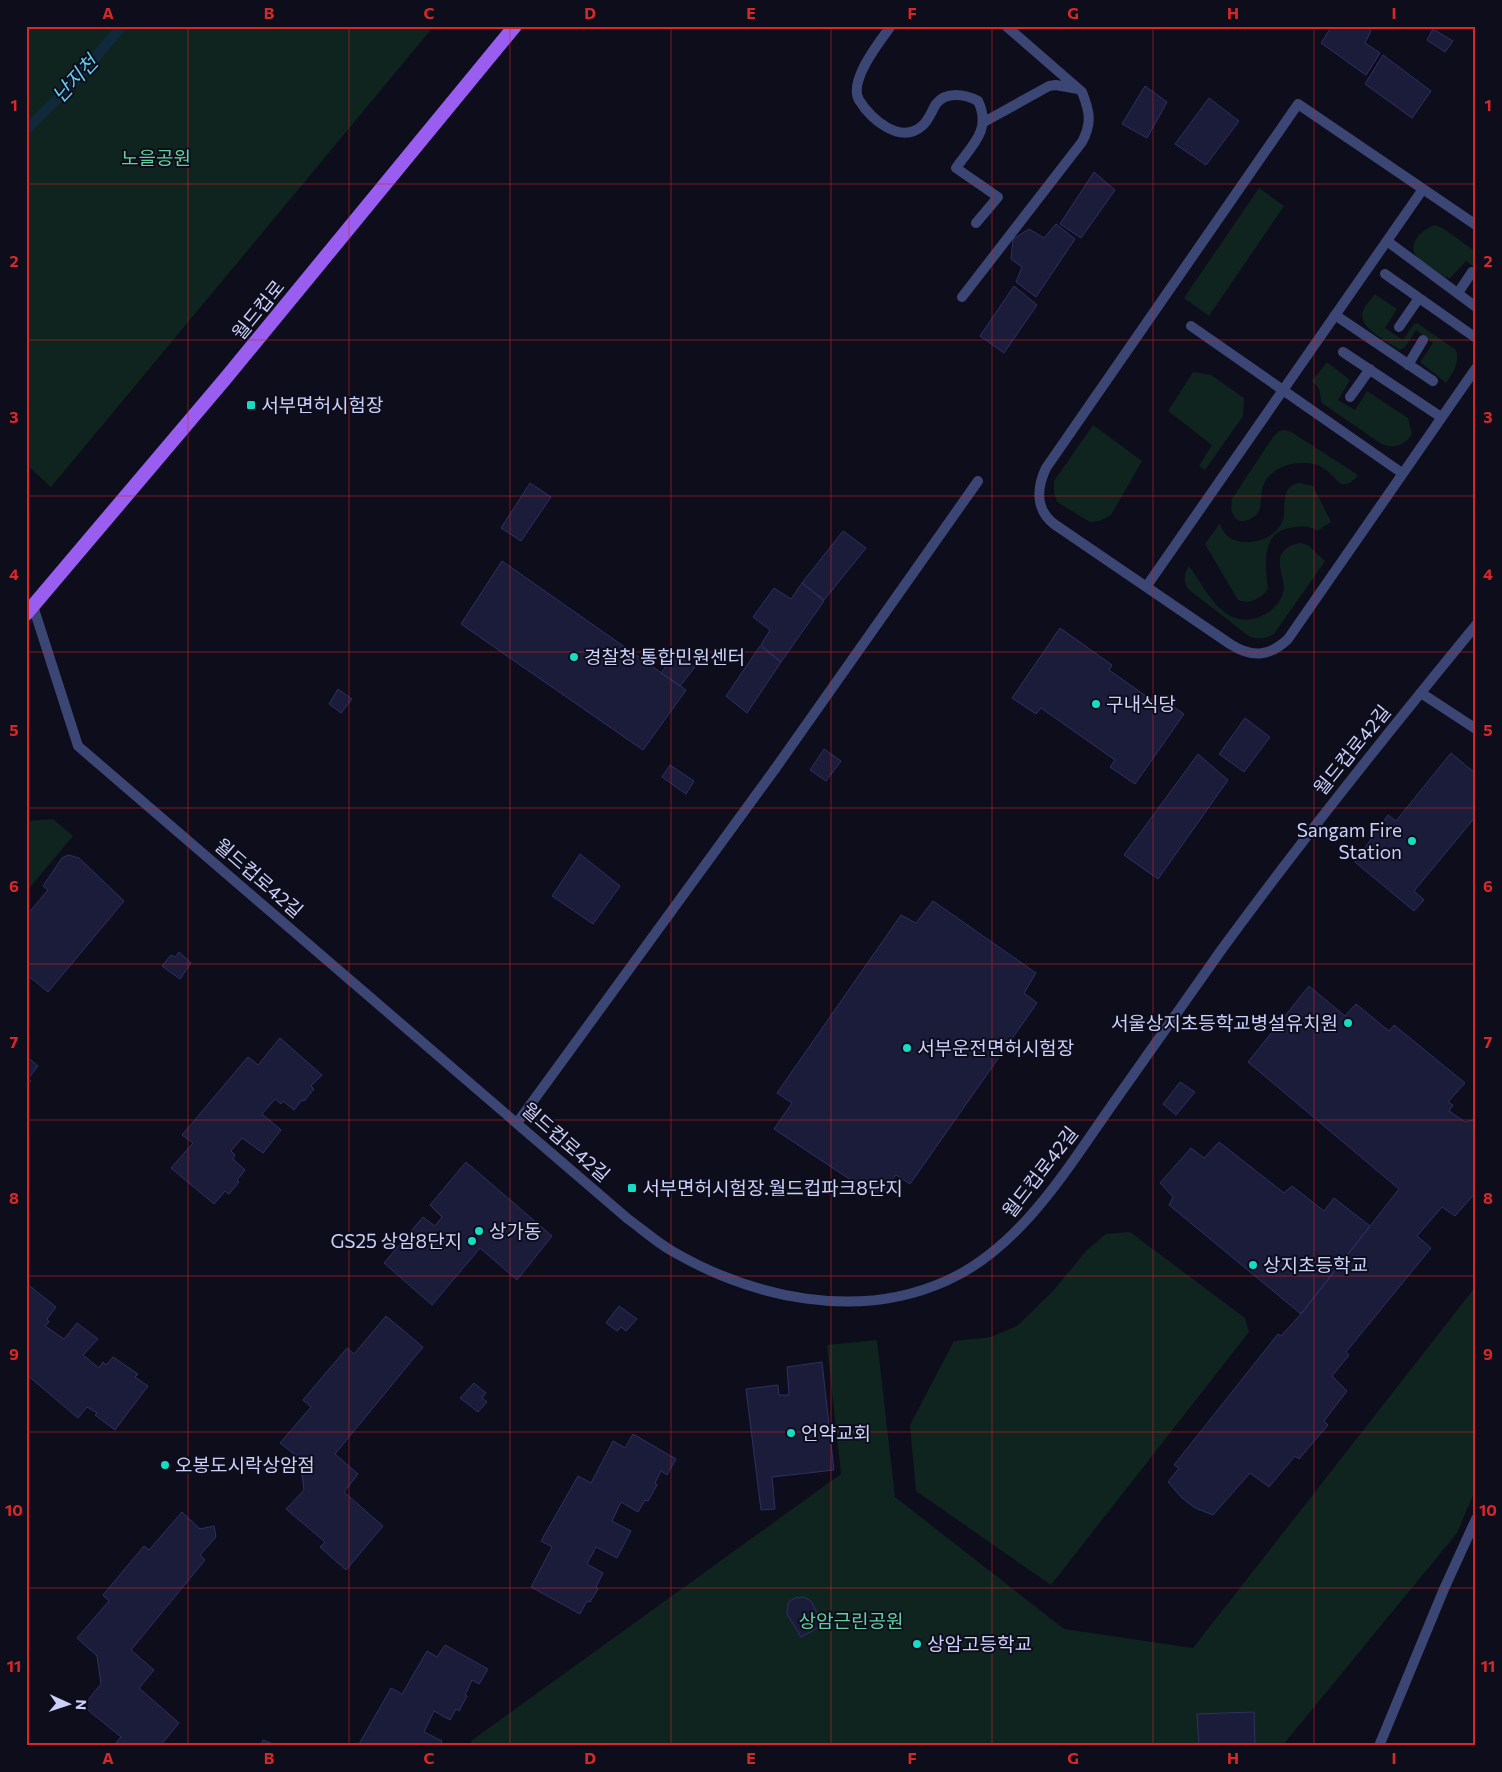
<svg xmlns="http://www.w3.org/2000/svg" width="1502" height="1772" font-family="Commissioner,'Noto Sans KR',sans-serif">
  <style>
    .green { fill: #10241f }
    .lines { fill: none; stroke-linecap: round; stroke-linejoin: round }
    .stream { stroke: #102a3c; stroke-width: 10 }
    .building { fill: #1b1b3a; stroke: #2f3063 }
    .service { stroke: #3c4675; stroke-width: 10 }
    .pedestrian { stroke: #3c4675; stroke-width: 10 }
    .minor { stroke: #3c4675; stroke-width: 10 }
    .primary { stroke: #995def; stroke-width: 14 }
    .grid { fill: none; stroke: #d62828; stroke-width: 1; stroke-opacity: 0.55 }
    .poi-dot { fill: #16dcc4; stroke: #0d0d1b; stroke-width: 2 }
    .labels { text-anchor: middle; stroke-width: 4; stroke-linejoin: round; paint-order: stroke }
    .park-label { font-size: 19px; fill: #60d19c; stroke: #0d0d1b }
    .street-label { font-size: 19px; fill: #cbd0fa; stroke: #0d0d1b }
    .poi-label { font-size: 19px; fill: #cbd0fa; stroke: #0d0d1b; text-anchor: start }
    .water-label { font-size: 20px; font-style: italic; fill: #64cdf0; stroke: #0d0d1b }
    .neatline { fill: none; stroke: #d62828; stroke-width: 2 }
    .grid-label { font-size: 16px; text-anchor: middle; font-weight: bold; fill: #d62828 }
  </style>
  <rect width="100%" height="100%" fill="#0d0d1b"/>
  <path class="green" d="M26 26H434L51 487 26 464Z
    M1259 188 1284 206 1209 316 1184 298Z
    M1435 225 1444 229 1476 252V268L1466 261 1450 278 1445 277C1437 271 1425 266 1418 259 1405 245 1422 229 1435 225Z
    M1375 294 1397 309 1385 328 1403 340 1413 325 1417 323 1456 350C1460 364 1453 372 1446 383L1420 362 1433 343 1416 330 1405 347 1400 350C1388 342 1357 328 1363 311 1365 305 1371 299 1375 294Z
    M1327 362 1350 380 1338 400 1355 410 1367 391 1408 418 1412 434C1404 447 1393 449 1380 443L1322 403C1318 392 1324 392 1312 381Z
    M1193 372 1211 375 1244 398 1243 416 1205 470 1199 466 1212 445 1168 411Z
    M1093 425 1142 461 1111 515 1099 521 1090 522 1057 502 1054 493V481Z
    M1285 430 1293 433 1358 475C1353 481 1349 485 1341 484 1335 479 1330 472 1323 468 1305 457 1271 464 1263 486 1260 495 1263 508 1256 515 1240 529 1228 517 1232 499L1273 437 1279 431Z
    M1299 483 1313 486 1331 522 1317 531C1311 526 1303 526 1295 527 1260 530 1265 564 1268 589 1261 598 1250 605 1238 600L1205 544 1220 523C1222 531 1227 537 1234 540 1250 546 1275 539 1282 522 1288 508 1278 487 1299 483Z
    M1300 543 1308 545 1325 561 1274 634C1265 639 1260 639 1250 637L1188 589C1183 580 1184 574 1189 566 1206 589 1222 628 1256 618 1267 615 1277 607 1282 596 1288 583 1276 568 1281 555 1285 547 1292 544 1300 543Z
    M53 819 73 836 26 892V821Z
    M1130 1232 1245 1318 1249 1332 1051 1585 916 1491 910 1425 954 1341 991 1337 1017 1326 1053 1291 1087 1250 1106 1234Z
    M1476 1286V1488L1457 1533 1282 1746H471V1741L841 1474 827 1345 877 1340 895 1497 1064 1629 1193 1648Z"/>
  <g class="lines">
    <path class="stream" d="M26 130 75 81 122 26"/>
  </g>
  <path class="building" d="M1332 26H1368L1371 31 1365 43 1380 53 1366 75 1321 43Z
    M1433 29 1453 41 1445 52 1427 40Z
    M1383 55 1431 91 1412 118 1365 84Z
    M1145 86 1167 102 1147 138 1122 124Z
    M1209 98 1239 121 1206 165 1175 144Z
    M1094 172 1115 190 1081 238 1060 224Z
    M1056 224 1075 239 1036 297 1016 282 1022 267 1011 259 1013 239 1029 229 1044 238Z
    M1014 286 1037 305 1004 353 980 336Z
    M530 483 551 497 521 541 501 528Z
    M843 531 866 548 824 600 802 583Z
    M502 561 686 690 643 750 461 624Z
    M802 583 824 601 781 662 761 645 770 630 753 617 774 588 791 599Z
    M1060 628 1112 665 1109 670 1153 701 1157 695 1184 714 1135 784 1110 767 1115 760 1041 708 1036 714 1012 698Z
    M760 646 781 662 747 713 726 696Z
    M675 654 695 667 680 686 661 673Z
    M338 689 352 699 341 713 329 704Z
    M1245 718 1270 737 1244 772 1219 754Z
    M824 749 841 761 826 781 810 770Z
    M1451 753 1476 774V816L1414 891 1424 900 1414 911 1355 862 1388 815 1396 821Z
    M1198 754 1228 780 1158 879 1124 855Z
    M670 765 694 781 686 794 662 777Z
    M580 854 620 886 593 924 552 896Z
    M68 855 79 858 124 901 48 992 26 974V916L48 890 43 886 62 858Z
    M933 901 1036 973 1024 993 1037 1003 910 1184 896 1175 878 1198 774 1129 792 1103 777 1093 901 915 916 923Z
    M179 952 191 963 180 979 162 966 171 955 175 957Z
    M1309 986 1345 1016 1356 1004 1389 1031 1394 1025 1465 1083 1448 1102 1453 1105 1449 1111 1465 1122 1476 1119V1192L1455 1216 1442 1207 1417 1236 1431 1248 1346 1352 1349 1355 1332 1376 1347 1391 1324 1421 1328 1425 1299 1459 1295 1456 1269 1487 1250 1473 1213 1515 1195 1508 1182 1498 1168 1482 1179 1468 1174 1465 1278 1334 1281 1336 1301 1314 1399 1189 1248 1062Z
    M280 1038 322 1075 311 1086 314 1089 304 1101 302 1100 294 1110 283 1101 281 1104 275 1099 262 1114 281 1130 263 1153 242 1138 231 1151 235 1155 233 1159 245 1170 237 1180 239 1182 229 1194 225 1191 214 1204 171 1168 193 1143 182 1135 248 1057 258 1065Z
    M26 1056 38 1066 28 1079 31 1081 26 1086Z
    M1180 1082 1195 1092 1176 1115 1163 1104Z
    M1219 1142 1284 1193 1292 1186 1324 1211 1334 1198 1370 1226 1301 1314 1169 1205 1173 1197 1160 1183 1191 1148 1204 1158Z
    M466 1162 552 1236 517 1280 480 1248 432 1305 384 1263 423 1217 435 1226 442 1217 430 1205Z
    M26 1283 56 1307 47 1319 49 1322 45 1326 64 1339 77 1323 98 1339 83 1355 99 1368 103 1362 106 1365 113 1357 138 1374 135 1377 148 1386 115 1430 95 1415 97 1413 87 1407 78 1418 26 1374Z
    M619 1306 637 1319 626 1331 621 1327 617 1331 606 1323Z
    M386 1316 423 1347 335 1454 358 1474 344 1492 383 1526 346 1570 320 1547 325 1542 286 1509 304 1490 300 1459 280 1443 311 1407 303 1400 347 1348 354 1354Z
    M822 1362 834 1470 772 1477 775 1509 761 1510 746 1389 778 1385 779 1395H789L787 1367Z
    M474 1383 486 1393 482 1398 487 1402 478 1412 460 1398Z
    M633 1434 676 1459 667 1475 661 1471 655 1483 657 1485 648 1501 645 1500 638 1512 621 1502 612 1521 631 1531 617 1558 596 1547 587 1564 603 1573 596 1587 598 1589 590 1602 587 1601 580 1614 531 1587 552 1547 541 1541 578 1476 591 1483 613 1441 625 1448Z
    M182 1512 200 1529 214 1526 216 1537 200 1555 205 1560 131 1650 154 1670 139 1688 179 1723 160 1746H117L115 1744 121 1737 83 1706 101 1684 97 1656 77 1638 109 1601 103 1595 144 1546 149 1550Z
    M804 1597 811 1601 823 1625 801 1637 787 1614 788 1604 790 1601 795 1598Z
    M445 1645 488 1669 479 1684 472 1680 465 1695 467 1696 459 1711 456 1709 450 1720 434 1711 424 1732 442 1741 440 1746H358L391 1688 402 1694 427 1651 437 1657Z
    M1254 1712 1255 1746H1199L1197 1714Z
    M263 1740 278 1746H260Z"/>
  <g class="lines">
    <path class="service" d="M1421 693 1476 729
      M517 1123 775 769"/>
    <path class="pedestrian" d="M1379 1746 1444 1589 1476 1519"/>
    <path class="minor" d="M891 26C880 41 848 81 859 100 871 119 900 145 922 126 929 120 931 112 936 104 946 91 965 94 978 101 992 130 972 145 956 168L998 197 976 223
      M984 122 1049 86 1056 85 1078 89
      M1476 225 1298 104 1046 468C1037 487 1035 509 1054 524L1230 644C1252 658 1269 657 1288 639L1476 368
      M1387 241 1476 307
      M1385 274 1476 338
      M1458 293 1472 272
      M962 297 1082 142C1092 123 1090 112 1082 92L1006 26
      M1335 315 1433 381
      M1191 326 1402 473
      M1399 327 1419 298
      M1343 352 1441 417
      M1408 365 1423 340
      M1350 397 1370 369
      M1146 587 1423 189
      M33 606 78 746 628 1219C642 1229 656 1242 672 1251 753 1298 857 1321 946 1281 1020 1248 1067 1169 1112 1105 1149 1053 1185 1001 1222 949 1303 838 1389 731 1476 625
      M775 769 978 481"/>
    <path class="primary" d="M26 614 225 379 515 26"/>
  </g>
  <path class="grid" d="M188 26V1746M349 26V1746M510 26V1746M671 26V1746M831 26V1746M992 26V1746M1153 26V1746M1314 26V1746M26 184H1476M26 340H1476M26 496H1476M26 652H1476M26 808H1476M26 964H1476M26 1120H1476M26 1276H1476M26 1432H1476M26 1588H1476"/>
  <g class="poi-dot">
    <rect x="246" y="400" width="10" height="10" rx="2.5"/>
    <circle cx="574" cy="657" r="5"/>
    <circle cx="1096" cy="704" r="5"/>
    <circle cx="1412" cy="841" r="5"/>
    <circle cx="1348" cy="1023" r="5"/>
    <circle cx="907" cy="1048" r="5"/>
    <rect x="627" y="1183" width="10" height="10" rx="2.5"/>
    <circle cx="479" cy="1231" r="5"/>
    <circle cx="472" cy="1241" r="5"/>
    <circle cx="1253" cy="1265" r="5"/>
    <circle cx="791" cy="1433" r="5"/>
    <circle cx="165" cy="1465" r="5"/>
    <circle cx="917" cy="1644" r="5"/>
  </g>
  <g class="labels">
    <g class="park-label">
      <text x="156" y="165">노을공원</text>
      <text x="851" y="1628">상암근린공원</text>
    </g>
    <g class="street-label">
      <text transform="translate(258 310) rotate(-51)" y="7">월드컵로</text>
      <text transform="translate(1352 750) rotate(-51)" y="7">월드컵로42길</text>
      <text transform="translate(259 878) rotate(41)" y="7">월드컵로42길</text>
      <text transform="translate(566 1142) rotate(41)" y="7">월드컵로42길</text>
      <text transform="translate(1040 1172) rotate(-52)" y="7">월드컵로42길</text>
    </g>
    <g class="poi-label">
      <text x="261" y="412">서부면허시험장</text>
      <text x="584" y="664">경찰청 통합민원센터</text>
      <text x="1106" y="711">구내식당</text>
      <text x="1402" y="837" text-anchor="end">Sangam Fire<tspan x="1402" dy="22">Station</tspan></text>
      <text x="1338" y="1030" text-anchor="end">서울상지초등학교병설유치원</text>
      <text x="917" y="1055">서부운전면허시험장</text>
      <text x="642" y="1195">서부면허시험장.월드컵파크8단지</text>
      <text x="489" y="1238">상가동</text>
      <text x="462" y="1248" text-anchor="end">GS25 상암8단지</text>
      <text x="1263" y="1272">상지초등학교</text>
      <text x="801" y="1440">언약교회</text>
      <text x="175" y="1472">오봉도시락상암점</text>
      <text x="927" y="1651">상암고등학교</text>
    </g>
    <g class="water-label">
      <text transform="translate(75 79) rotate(-47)" y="7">난지천</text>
    </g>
  </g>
  <rect width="1502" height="1772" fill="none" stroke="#0d0d1b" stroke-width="55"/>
  <g transform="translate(68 1704) rotate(93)" stroke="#0d0d1b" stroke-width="4" paint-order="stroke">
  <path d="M0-4L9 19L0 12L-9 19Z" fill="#cbd0fa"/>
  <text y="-8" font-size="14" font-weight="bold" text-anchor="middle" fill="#cbd0fa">N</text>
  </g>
  <rect x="28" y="28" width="1446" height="1716" class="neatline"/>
  <g class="grid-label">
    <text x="108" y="19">A</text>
    <text x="269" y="19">B</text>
    <text x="429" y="19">C</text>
    <text x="590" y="19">D</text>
    <text x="751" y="19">E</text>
    <text x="912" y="19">F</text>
    <text x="1073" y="19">G</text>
    <text x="1233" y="19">H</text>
    <text x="1394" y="19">I</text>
    <text x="14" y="111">1</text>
    <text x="1488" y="111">1</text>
    <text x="14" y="267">2</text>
    <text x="1488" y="267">2</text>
    <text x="14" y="423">3</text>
    <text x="1488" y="423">3</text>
    <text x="14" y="580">4</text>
    <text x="1488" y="580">4</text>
    <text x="14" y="736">5</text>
    <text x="1488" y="736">5</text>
    <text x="14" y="892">6</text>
    <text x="1488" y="892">6</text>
    <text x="14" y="1048">7</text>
    <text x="1488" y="1048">7</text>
    <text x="14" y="1204">8</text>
    <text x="1488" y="1204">8</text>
    <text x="14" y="1360">9</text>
    <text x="1488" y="1360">9</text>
    <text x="14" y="1516">10</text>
    <text x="1488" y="1516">10</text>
    <text x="14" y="1672">11</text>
    <text x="1488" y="1672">11</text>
    <text x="108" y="1764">A</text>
    <text x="269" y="1764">B</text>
    <text x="429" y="1764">C</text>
    <text x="590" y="1764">D</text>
    <text x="751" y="1764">E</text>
    <text x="912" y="1764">F</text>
    <text x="1073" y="1764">G</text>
    <text x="1233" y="1764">H</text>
    <text x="1394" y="1764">I</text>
  </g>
</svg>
